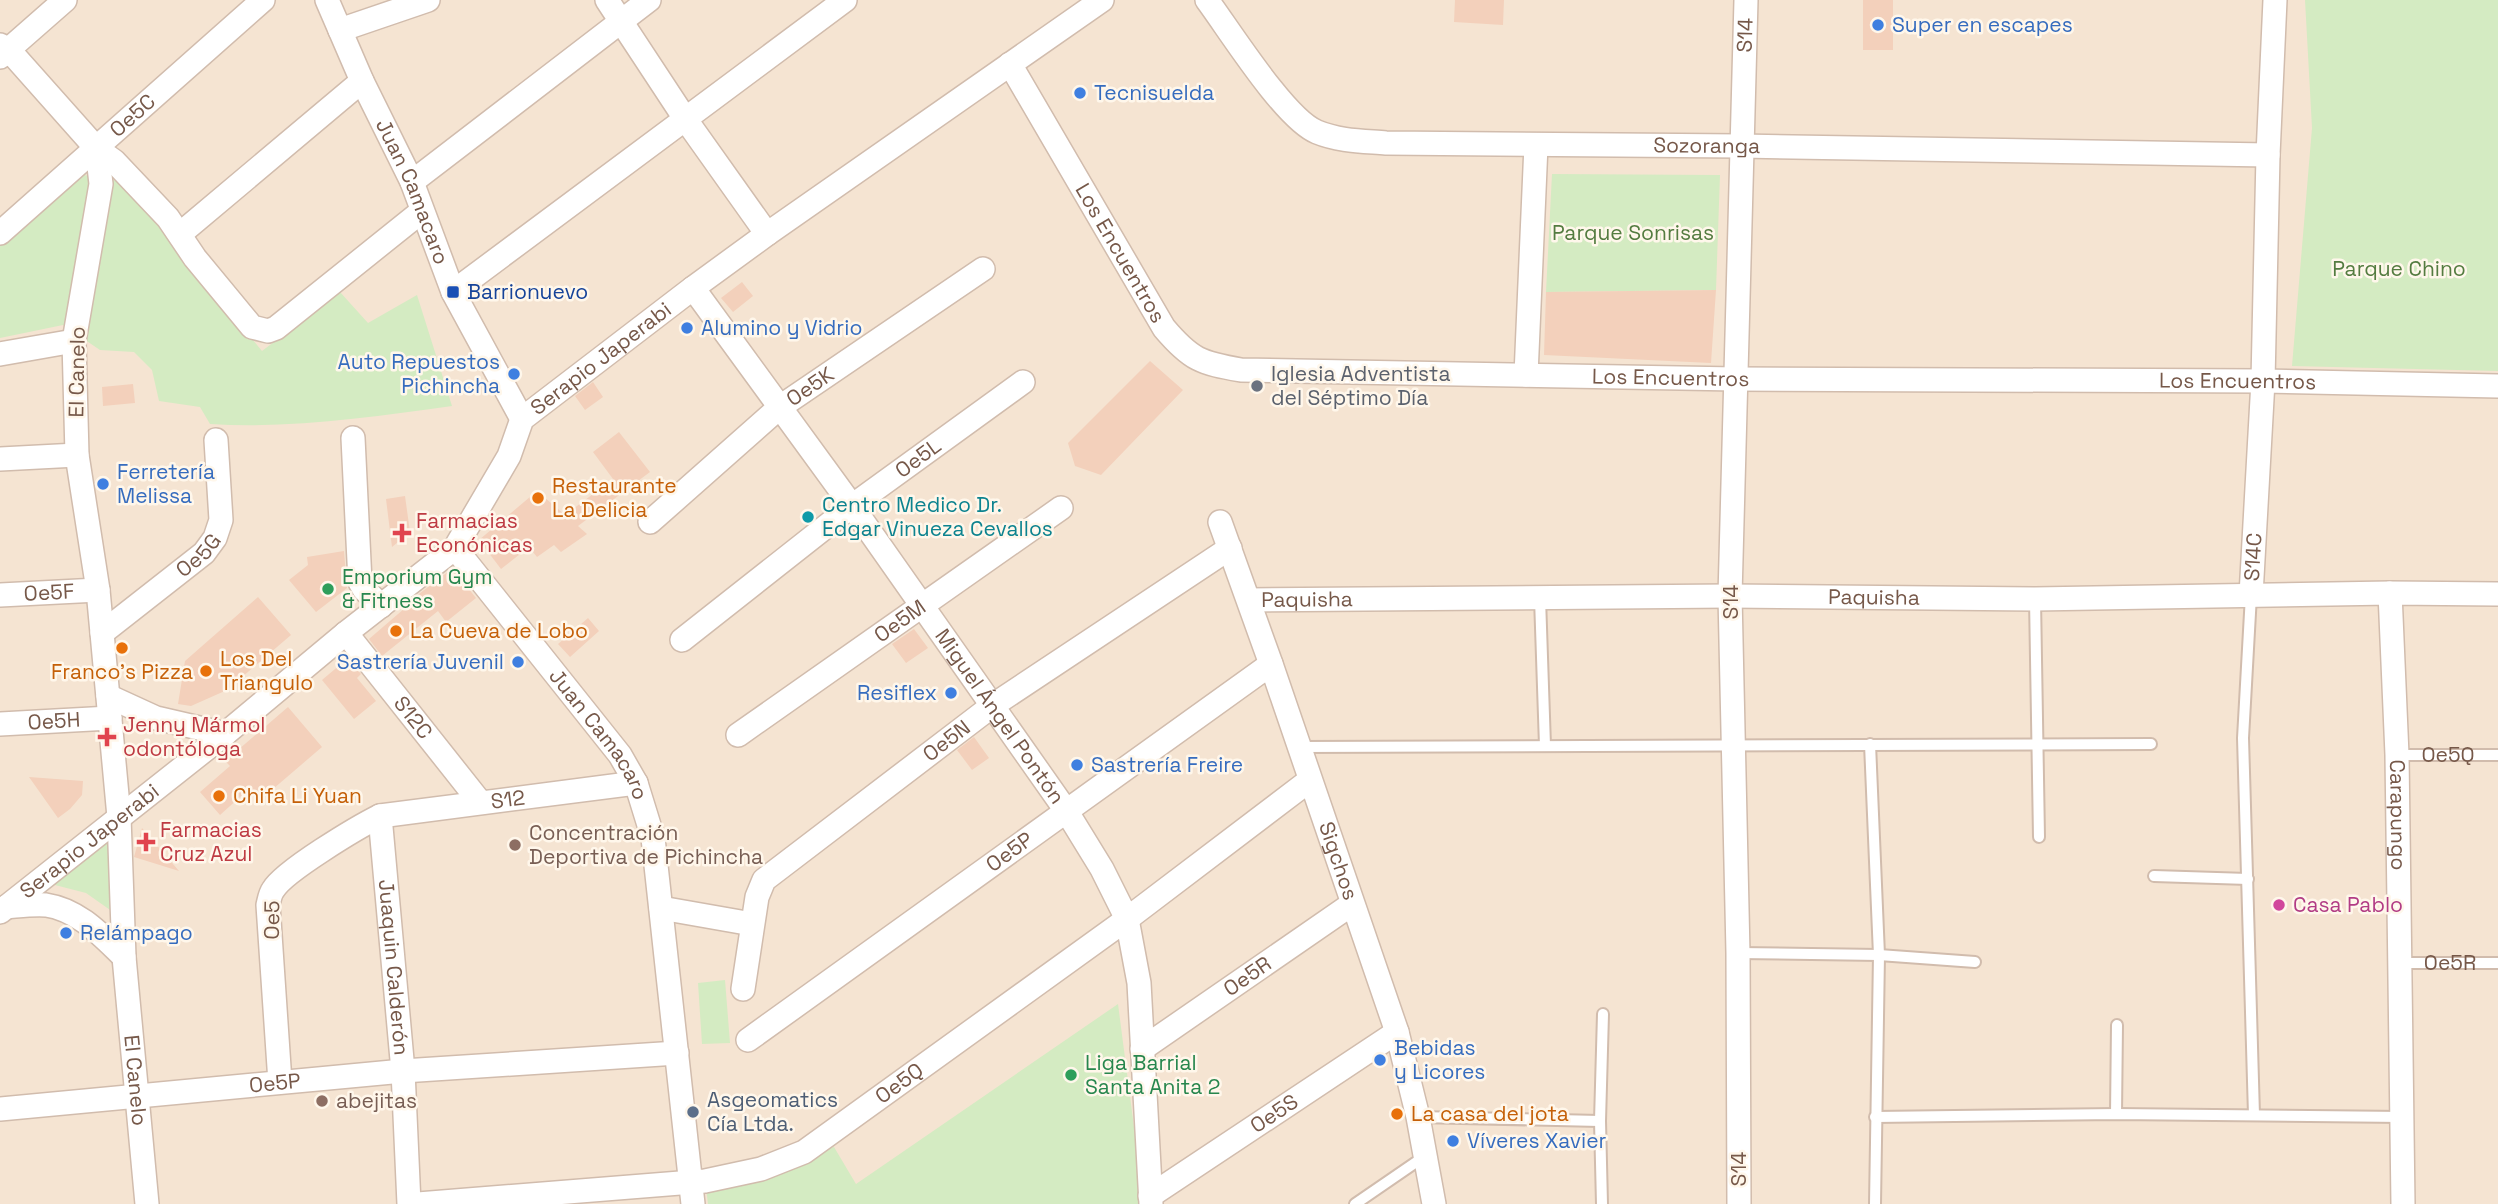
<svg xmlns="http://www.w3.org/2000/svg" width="2498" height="1204" font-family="'Space Grotesk',sans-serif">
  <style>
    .residential { fill: #f5e4d2 }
    .green { fill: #d4ebc2 }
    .building { fill: #f3d0bb }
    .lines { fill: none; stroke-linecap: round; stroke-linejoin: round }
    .lane-casing { stroke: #d1bcad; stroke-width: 14 }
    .street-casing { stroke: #d1bcad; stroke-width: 26 }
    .lane { stroke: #fff; stroke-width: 10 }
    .street { stroke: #fff; stroke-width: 23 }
    .shop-dot { fill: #3f7fe0; stroke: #fff7eb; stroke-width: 2.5 }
    .transit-dot { fill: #1a4fb4; stroke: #fff7eb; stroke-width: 2.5 }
    .worship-dot { fill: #6b7280; stroke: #fff7eb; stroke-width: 2.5 }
    .food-dot { fill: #e8710a; stroke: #fff7eb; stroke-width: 2.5 }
    .culture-dot { fill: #0f9aa8; stroke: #fff7eb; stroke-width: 2.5 }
    .health-dot { fill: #e0444e; stroke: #fff7eb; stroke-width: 2.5 }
    .leisure-dot { fill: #2e9e5b; stroke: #fff7eb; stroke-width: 2.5 }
    .education-dot { fill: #8d6e63; stroke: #fff7eb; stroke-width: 2.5 }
    .hotel-dot { fill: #d1479c; stroke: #fff7eb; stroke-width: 2.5 }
    .service-dot { fill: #5c6f8a; stroke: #fff7eb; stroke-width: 2.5 }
    .labels { text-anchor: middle; stroke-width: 5; stroke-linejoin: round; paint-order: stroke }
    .shop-label { font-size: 21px; fill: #366cbe; stroke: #fff7eb; text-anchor: start }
    .street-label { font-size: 21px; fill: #765849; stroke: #fff7eb }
    .park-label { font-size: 21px; fill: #547c40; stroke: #fff7eb }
    .transit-label { font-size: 21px; fill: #164399; stroke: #fff7eb; text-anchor: start }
    .worship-label { font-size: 21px; fill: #5b616d; stroke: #fff7eb; text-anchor: start }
    .food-label { font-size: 21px; fill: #c56008; stroke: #fff7eb; text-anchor: start }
    .culture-label { font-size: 21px; fill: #0d838f; stroke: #fff7eb; text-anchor: start }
    .health-label { font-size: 21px; fill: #be3a42; stroke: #fff7eb; text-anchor: start }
    .leisure-label { font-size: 21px; fill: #27864d; stroke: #fff7eb; text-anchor: start }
    .education-label { font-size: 21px; fill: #785e54; stroke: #fff7eb; text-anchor: start }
    .hotel-label { font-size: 21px; fill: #b23c85; stroke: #fff7eb; text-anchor: start }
    .service-label { font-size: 21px; fill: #4e5e75; stroke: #fff7eb; text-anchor: start }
  </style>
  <rect width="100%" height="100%" fill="#fdf3e4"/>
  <path class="residential" d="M0 0H2498V1204H0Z"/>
  <path class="green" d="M2305 0H2498V371L2292 366 2312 128Z
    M1552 174 1720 175 1716 290 1546 292Z
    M84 175 123 182 262 351 340 292 368 323 417 295 452 406C371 417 292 429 210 424L200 407 159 401 152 370 134 352 100 350 63 325 0 338V243Z
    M108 837 113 912 86 893 51 884Z
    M725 980 730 1043 702 1044 698 983Z
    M1118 1004 1144 1204H708L705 1180 834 1147 856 1184Z"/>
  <path class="building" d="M1455 0H1504L1503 25 1454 22Z
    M1863 0H1893V50H1863Z
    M742 282 753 296 733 312 721 298Z
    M1716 290 1711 363 1544 355 1546 292Z
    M1150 361 1183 390 1101 475 1075 466 1068 443Z
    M593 382 603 397 585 410 575 396Z
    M133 384 135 403 103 406 102 387Z
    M619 432 650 472 578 526 587 534 561 552 554 545 537 557 529 547 501 569 479 540 537 491 565 515 613 479 593 452Z
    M405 496 410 532 392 547 386 499Z
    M344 551 347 588 316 612 289 580 308 565 307 557Z
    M449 571 456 573 476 598 446 622 438 611 382 656 369 639 412 602 411 600Z
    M258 597 291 635 227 690 191 706 178 704 185 661Z
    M588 618 599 631 570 657 558 644Z
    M914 629 928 648 906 663 892 644Z
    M348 658 361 674 357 678 376 701 354 719 322 680Z
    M288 707 322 747 259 801 249 789 220 815 200 792 230 766 225 761Z
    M974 737 989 758 972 770 957 750Z
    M29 777 83 781 82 795 70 809 58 818Z
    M142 828 179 871 134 857Z"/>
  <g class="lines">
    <defs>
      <g id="lane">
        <path d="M2251 595 2243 738 2254 1115"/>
        <path d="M1540 598 1545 746"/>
        <path d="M2035 599 2039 837"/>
        <path d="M1870 744 1879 955 1875 1204"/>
        <path d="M1300 747 2151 744"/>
        <path id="s1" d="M2397 755H2498"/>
        <path d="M2154 876 2248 879"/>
        <path d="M1738 953 1879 955 1975 962"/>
        <path id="s2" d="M2401 963H2498"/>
        <path d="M2116 1114 2117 1025"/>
        <path d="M1418 1117 1600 1121"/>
        <path d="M1875 1117 2116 1114 2403 1117"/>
        <path d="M1355 1204 1425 1156"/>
        <path d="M1602 1204 1600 1121 1603 1014"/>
      </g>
      <g id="street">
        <path id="s3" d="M327 0 362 81 412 182 453 292 522 419"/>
        <path d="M607 0 686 120 767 234"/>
        <path id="s4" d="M1207 0C1230 31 1285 119 1317 132 1339 141 1362 141 1386 143L1741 146 2268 155"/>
        <path d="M340 30 428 0"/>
        <path id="s5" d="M0 45 8 49 97 149 101 184 74 341 77 455 98 590 102 633 119 817 124 957 147 1204"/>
        <path d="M0 57 65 0"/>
        <path id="s6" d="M1010 64 1164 328C1191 360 1201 363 1241 370L1736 379 2263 381 2498 386"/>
        <path d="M97 149 114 161 168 218 195 258 252 327 268 331 276 328 422 211"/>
        <path d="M412 182 649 0"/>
        <path id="s7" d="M0 233 263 0"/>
        <path d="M180 234 362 81"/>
        <path id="s8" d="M693 288 852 506 1067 812 1102 869 1127 919 1139 983 1151 1204"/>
        <path d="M453 292 845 0"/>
        <path d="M0 354 74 341"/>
        <path d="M1526 375 1536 145"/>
        <path d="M353 438 360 582 364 589 381 606"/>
        <path d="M0 459 77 455"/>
        <path id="s9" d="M650 522 780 407 983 269"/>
        <path id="s10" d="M1220 522 1271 664 1397 1032 1418 1117 1434 1204"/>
        <path id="s11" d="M455 548 620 755 636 783 653 838 693 1204"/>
        <path id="s12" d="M2390 593 2397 755 2403 1204"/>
        <path id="s13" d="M0 595 98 590"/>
        <path id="s14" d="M2251 595 2263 381 2268 155 2275 0"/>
        <path id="s15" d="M1249 600 1730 596 2035 599 2390 593 2498 594"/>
        <path id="s16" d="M102 633 204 553 215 538 221 520 216 440"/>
        <path id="s17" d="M346 633 480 802"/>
        <path id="s18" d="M682 640 852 506 1023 382"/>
        <path d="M108 696 156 718 225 734"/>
        <path id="s19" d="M0 724 110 718"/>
        <path id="s20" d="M738 735 1061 508"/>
        <path id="s21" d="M380 816 403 1071 409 1204"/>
        <path d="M6 907C19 906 33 904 46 905 79 910 101 935 124 957"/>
        <path d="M661 908 752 924"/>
        <path id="s22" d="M0 912 225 734 346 633 455 548 509 456 522 419 693 288 767 234 1102 0"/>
        <path id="s23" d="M743 989 757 897 764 880 992 706 1230 548"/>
        <path id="s24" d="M748 1040 1271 664"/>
        <path id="s25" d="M1142 1049 1352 904"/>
        <path id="s26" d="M280 1082 268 905C269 901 270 894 273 890 284 871 358 827 380 816L636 783"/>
        <path id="s27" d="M0 1109 403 1071 677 1053"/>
        <path id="s28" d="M1150 1196 1397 1032"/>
        <path id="s29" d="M418 1204 705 1181 761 1169 804 1152 1127 919 1310 780"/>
        <path id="s30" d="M1739 1204 1738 953 1730 596 1746 0"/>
      </g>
    </defs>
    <use href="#lane" class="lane-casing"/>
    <use href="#street" class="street-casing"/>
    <use href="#lane" class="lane"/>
    <use href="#street" class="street"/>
  </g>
  <g class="shop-dot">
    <circle cx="1878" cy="25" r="7"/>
    <circle cx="1080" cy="93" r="7"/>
    <circle cx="687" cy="328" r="7"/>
    <circle cx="514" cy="374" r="7"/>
    <circle cx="103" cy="484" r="7"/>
    <circle cx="518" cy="662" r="7"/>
    <circle cx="951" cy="693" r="7"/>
    <circle cx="1077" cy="765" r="7"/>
    <circle cx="66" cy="933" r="7"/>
    <circle cx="1380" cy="1060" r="7"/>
    <circle cx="1453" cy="1141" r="7"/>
  </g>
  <rect class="transit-dot" x="446" y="285" width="14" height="14" rx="3.5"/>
  <circle class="worship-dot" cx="1257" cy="386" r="7"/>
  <g class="food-dot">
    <circle cx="538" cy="498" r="7"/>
    <circle cx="396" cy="631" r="7"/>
    <circle cx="122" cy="648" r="7"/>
    <circle cx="206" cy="671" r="7"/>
    <circle cx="219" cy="796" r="7"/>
    <circle cx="1397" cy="1114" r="7"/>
  </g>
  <circle class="culture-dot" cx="808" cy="517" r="7"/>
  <g class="health-dot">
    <path d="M398.5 522.5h7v7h7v7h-7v7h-7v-7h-7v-7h7z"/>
    <path d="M103.5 726.5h7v7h7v7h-7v7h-7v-7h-7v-7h7z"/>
    <path d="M142.5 831.5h7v7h7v7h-7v7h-7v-7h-7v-7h7z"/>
  </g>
  <g class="leisure-dot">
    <circle cx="328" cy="589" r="7"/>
    <circle cx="1071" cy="1075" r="7"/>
  </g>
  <g class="education-dot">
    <circle cx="515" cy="845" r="7"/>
    <circle cx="322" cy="1101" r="7"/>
  </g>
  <circle class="hotel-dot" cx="2279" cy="905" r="7"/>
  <circle class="service-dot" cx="693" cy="1112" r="7"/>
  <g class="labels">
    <g class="shop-label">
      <text x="1892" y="32">Super en escapes</text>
      <text x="1094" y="100">Tecnisuelda</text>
      <text x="701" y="335">Alumino y Vidrio</text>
      <text x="500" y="369" text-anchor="end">Auto Repuestos<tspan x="500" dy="24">Pichincha</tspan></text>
      <text x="117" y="479">Ferretería<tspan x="117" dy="24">Melissa</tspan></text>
      <text x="504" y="669" text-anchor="end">Sastrería Juvenil</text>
      <text x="937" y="700" text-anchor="end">Resiflex</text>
      <text x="1091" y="772">Sastrería Freire</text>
      <text x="80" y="940">Relámpago</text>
      <text x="1394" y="1055">Bebidas<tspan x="1394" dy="24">y Licores</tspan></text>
      <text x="1467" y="1148">Víveres Xavier</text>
    </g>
    <g class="street-label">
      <text dy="7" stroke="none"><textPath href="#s30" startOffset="1169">S14</textPath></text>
      <text dy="7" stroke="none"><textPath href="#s7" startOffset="177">Oe5C</textPath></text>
      <text dy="7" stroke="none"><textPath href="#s4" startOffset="564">Sozoranga</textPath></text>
      <text dy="7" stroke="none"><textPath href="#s3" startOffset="210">Juan Camacaro</textPath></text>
      <text dy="7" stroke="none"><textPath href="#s6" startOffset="219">Los Encuentros</textPath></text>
      <text dy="7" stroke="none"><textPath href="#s22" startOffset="828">Serapio Japerabi</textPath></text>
      <text transform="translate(77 372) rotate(-89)" y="7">El Canelo</text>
      <text dy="7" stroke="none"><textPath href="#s6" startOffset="826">Los Encuentros</textPath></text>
      <text dy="7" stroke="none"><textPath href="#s6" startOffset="1393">Los Encuentros</textPath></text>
      <text dy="7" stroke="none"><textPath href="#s9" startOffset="210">Oe5K</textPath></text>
      <text dy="7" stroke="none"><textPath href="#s18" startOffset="298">Oe5L</textPath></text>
      <text dy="7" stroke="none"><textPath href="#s16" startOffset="124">Oe5G</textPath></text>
      <text dy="7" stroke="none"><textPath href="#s14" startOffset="38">S14C</textPath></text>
      <text dy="7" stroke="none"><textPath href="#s13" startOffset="49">Oe5F</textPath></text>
      <text dy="7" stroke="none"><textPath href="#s15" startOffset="625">Paquisha</textPath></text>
      <text dy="7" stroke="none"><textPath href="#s15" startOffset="58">Paquisha</textPath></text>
      <text transform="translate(1731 602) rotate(-90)" y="7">S14</text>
      <text dy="7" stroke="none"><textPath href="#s20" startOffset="198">Oe5M</textPath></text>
      <text dy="7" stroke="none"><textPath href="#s8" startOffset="527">Miguel Ángel Pontón</textPath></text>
      <text dy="7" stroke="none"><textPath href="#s17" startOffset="108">S12C</textPath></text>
      <text dy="7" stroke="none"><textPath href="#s19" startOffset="54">Oe5H</textPath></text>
      <text dy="7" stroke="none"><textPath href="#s11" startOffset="236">Juan Camacaro</textPath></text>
      <text dy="7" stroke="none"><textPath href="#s23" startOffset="341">Oe5N</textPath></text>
      <text dy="7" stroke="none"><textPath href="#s1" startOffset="51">Oe5Q</textPath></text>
      <text dy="7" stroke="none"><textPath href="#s26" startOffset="453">S12</textPath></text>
      <text dy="7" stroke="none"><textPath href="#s12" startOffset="222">Carapungo</textPath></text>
      <text dy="7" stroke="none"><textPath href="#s22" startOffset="114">Serapio Japerabi</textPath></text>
      <text dy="7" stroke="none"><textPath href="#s24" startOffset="322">Oe5P</textPath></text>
      <text dy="7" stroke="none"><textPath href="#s10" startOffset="359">Sigchos</textPath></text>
      <text transform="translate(272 920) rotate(-89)" y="7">Oe5</text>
      <text dy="7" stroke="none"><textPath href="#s2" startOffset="49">Oe5R</textPath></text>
      <text dy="7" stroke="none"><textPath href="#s21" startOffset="152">Juaquin Calderón</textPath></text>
      <text dy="7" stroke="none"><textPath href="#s25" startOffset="128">Oe5R</textPath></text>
      <text dy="7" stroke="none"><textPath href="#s5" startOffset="1080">El Canelo</textPath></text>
      <text dy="7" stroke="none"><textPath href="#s27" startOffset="276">Oe5P</textPath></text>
      <text dy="7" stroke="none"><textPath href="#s29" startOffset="509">Oe5Q</textPath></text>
      <text dy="7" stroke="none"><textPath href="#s28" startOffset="149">Oe5S</textPath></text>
      <text transform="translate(1739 1169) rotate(-90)" y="7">S14</text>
    </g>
    <g class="park-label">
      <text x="1633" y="240">Parque Sonrisas</text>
      <text x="2399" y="276">Parque Chino</text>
    </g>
    <g class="transit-label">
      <text x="467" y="299">Barrionuevo</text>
    </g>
    <g class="worship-label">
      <text x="1271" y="381">Iglesia Adventista<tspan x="1271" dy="24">del Séptimo Día</tspan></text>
    </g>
    <g class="food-label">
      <text x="552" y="493">Restaurante<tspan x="552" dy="24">La Delicia</tspan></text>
      <text x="410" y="638">La Cueva de Lobo</text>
      <text x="220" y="666">Los Del<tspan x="220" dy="24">Triangulo</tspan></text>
      <text x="122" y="679" text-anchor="middle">Franco's Pizza</text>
      <text x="233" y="803">Chifa Li Yuan</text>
      <text x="1411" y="1121">La casa del jota</text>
    </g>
    <g class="culture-label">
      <text x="822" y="512">Centro Medico Dr.<tspan x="822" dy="24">Edgar Vinueza Cevallos</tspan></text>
    </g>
    <g class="health-label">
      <text x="416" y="528">Farmacias<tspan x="416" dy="24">Econónicas</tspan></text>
      <text x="123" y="732">Jenny Mármol<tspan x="123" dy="24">odontóloga</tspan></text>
      <text x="160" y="837">Farmacias<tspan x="160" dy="24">Cruz Azul</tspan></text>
    </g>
    <g class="leisure-label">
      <text x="342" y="584">Emporium Gym<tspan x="342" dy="24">&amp; Fitness</tspan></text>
      <text x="1085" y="1070">Liga Barrial<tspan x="1085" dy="24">Santa Anita 2</tspan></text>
    </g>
    <g class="education-label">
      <text x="529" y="840">Concentración<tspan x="529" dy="24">Deportiva de Pichincha</tspan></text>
      <text x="336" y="1108">abejitas</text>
    </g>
    <g class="hotel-label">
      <text x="2293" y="912">Casa Pablo</text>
    </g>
    <g class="service-label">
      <text x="707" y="1107">Asgeomatics<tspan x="707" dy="24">Cía Ltda.</tspan></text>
    </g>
  </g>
</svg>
